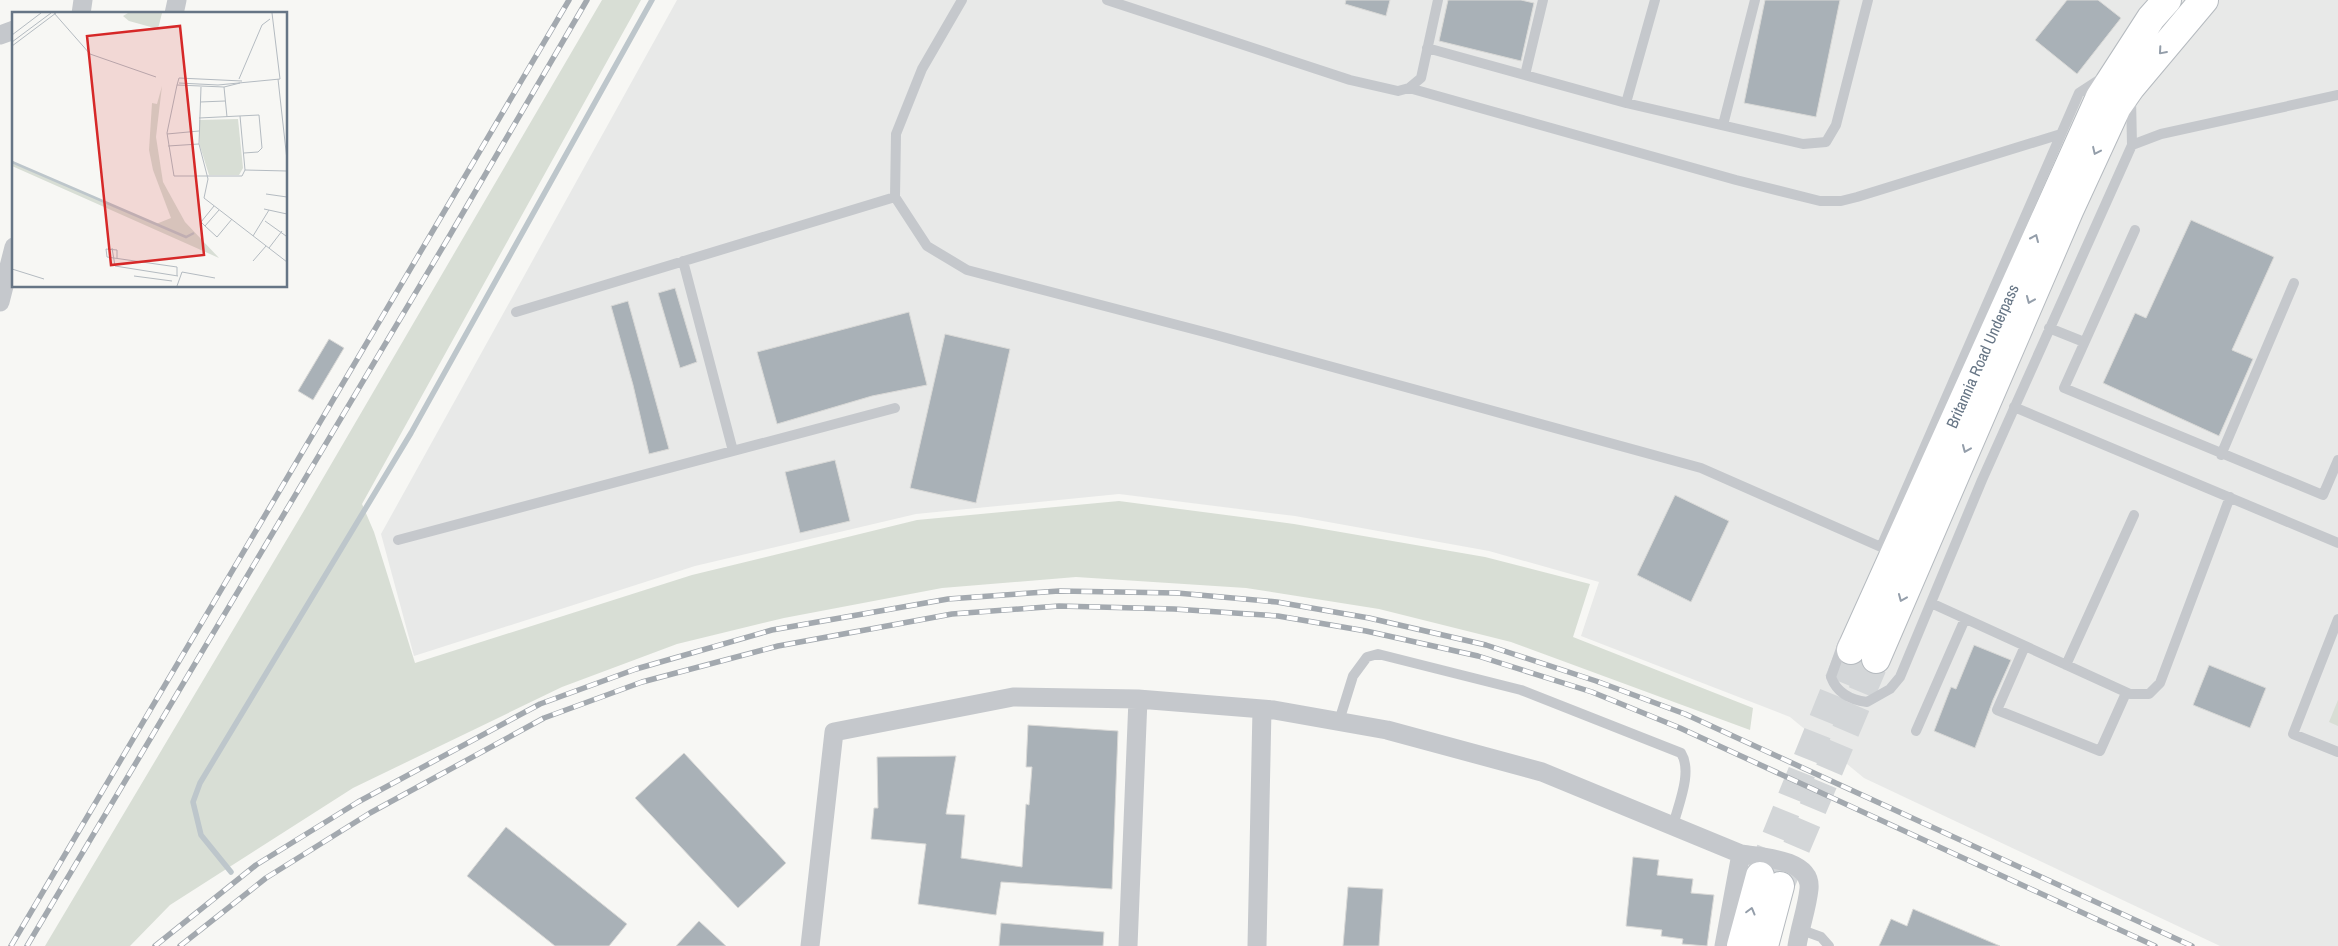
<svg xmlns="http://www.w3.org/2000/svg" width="2338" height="946" font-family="'Archivo Narrow',sans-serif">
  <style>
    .built { fill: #e8e9e8 }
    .green { fill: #d8ded5 }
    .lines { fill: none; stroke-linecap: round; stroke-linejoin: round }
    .stream { stroke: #bdc6cb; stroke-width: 5.5 }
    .building { fill: #a9b1b7; stroke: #d9d9d7 }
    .secondary-tunnel { stroke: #d3d6d8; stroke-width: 28; stroke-dasharray: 28 14; stroke-linecap: butt }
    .secondary-casing { stroke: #b5babf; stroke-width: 30 }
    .service { stroke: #c5c8cc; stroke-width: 10 }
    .minor { stroke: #c5c8cc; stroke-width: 19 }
    .secondary { stroke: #fff; stroke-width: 28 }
    .rail-casing { stroke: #a3a9af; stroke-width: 5.5 }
    .rail { stroke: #fff; stroke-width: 4; stroke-dasharray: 11; stroke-linecap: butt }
    .oneway { stroke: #949eaa }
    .labels { text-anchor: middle; stroke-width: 5; stroke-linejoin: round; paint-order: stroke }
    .street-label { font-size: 16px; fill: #667585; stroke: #fff }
    .inset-river { fill: none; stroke: #bdc6cb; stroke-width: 2.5 }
    .inset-road { fill: none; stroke: #b4bbc1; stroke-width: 1 }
    .view { fill: #d62828; fill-opacity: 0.15; stroke: #d62828; stroke-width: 2.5 }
    .inset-edge { fill: none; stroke: #667585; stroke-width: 2.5 }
  </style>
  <rect width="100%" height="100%" fill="#f7f7f4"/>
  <path class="built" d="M677 0H2338V946H2220L1864 778 1790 717 1581 636 1599 582 1489 551 1295 516 1119 494 916 514 695 566 414 656 381 534Z"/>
  <path class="green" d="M602 0H641L362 504 374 532 415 663 692 575 917 520 1119 501 1294 524 1485 557 1590 584 1573 637 1753 708 1750 730 1511 642 1379 609 1246 588 1076 577 942 588 784 618 677 644 562 687 353 788 170 905 130 946H45L305 509Z
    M2338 700V726L2329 722Z"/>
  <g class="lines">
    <path class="stream" d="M231 872 201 835 193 802 200 783 411 433 652 0"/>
  </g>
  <path class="building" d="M1346 0H1390L1386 16 1345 4Z
    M1448 0H1521L1534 3 1521 61 1439 41Z
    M1765 0H1840L1816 117 1744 103Z
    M2067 0H2098L2121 18 2077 74 2035 40Z
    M2191 220 2274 257 2232 350 2253 359 2219 436 2103 383 2135 313 2146 318Z
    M675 288 697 362 680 368 658 293Z
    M628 301 669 449 649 454 633 385 611 306Z
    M909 312 927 385 872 396 777 424 757 352Z
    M945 334 1010 349 976 503 910 488Z
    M329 339 344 348 313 400 298 391Z
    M835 460 850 521 800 533 785 472Z
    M1675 495 1729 521 1691 602 1637 575Z
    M1974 645 2011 660 1993 700 1975 748 1934 731 1951 687 1956 689Z
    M2209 665 2266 688 2250 728 2193 705Z
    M1028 725 1118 731 1112 889 1001 882 996 915 918 904 926 844 871 839 874 808H878L877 757 956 756 946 814 965 815 961 858 1022 867 1026 804 1029 805 1032 767H1026Z
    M684 753 786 863 738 908 635 798Z
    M506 827 627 924 609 946H555L467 876Z
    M1633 857 1659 860 1657 875 1693 879 1691 893 1714 895 1707 946 1682 944 1683 939 1661 936 1662 930 1626 926Z
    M1348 887 1383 889 1379 946H1343Z
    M1913 909 2000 946H1879L1891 919 1907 926Z
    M699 921 726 946H676Z
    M1001 923 1104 932 1103 946H999Z"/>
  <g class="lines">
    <path class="secondary-tunnel" d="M1760 876 1851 650
      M1780 886 1876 659"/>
    <defs>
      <path id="secondary" d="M1851 650 2100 97 2151 18 2167 0
        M1876 659 2069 211 2117 107 2131 87 2204 0
        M1741 946 1760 876
        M1764 946 1780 886"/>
    </defs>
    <use href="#secondary" class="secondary-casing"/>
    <path class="service" d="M962 0 922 69 896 134 895 197 927 246 967 270 1212 334 1701 468 1881 547 2079 93 2102 78
      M1107 0 1350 80 1398 91 1409 88 1421 78 1438 0
      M1427 48 1626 103 1803 144 1826 142 1836 125 1868 0
      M1525 75 1543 0
      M1409 88 1736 180 1820 201H1841L1857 197 2061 134
      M2131 98 2132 145 2161 134 2338 95
      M1626 103 1655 0
      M1723 125 1755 0
      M2135 230 2064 388 2323 495 2338 460
      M683 261 733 451
      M516 312 895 197
      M2049 328 2084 342
      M2014 407 2338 543
      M2221 455 2294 283
      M398 540 895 408
      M1931 603 2130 694H2149L2160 683 2230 497
      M2338 619 2293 734 2338 752
      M1843 643 1831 677C1837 693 1851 700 1867 702L1890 689 1900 677 1982 480 2132 145
      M2025 646 1997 710 2100 751 2126 693
      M2066 665 2134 515
      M1339 721 1353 676 1367 657 1378 654 1521 690 1681 753C1693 772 1678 805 1673 826
      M1916 731 1965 619
      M1799 929 1821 937 1829 946"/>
    <path class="minor" d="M81 14 83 0
      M174 14 177 0
      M0 35 14 30
      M0 302 14 247
      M1741 854C1761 857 1812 859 1809 889 1807 908 1800 927 1797 946
      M810 946 834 732 1013 697 1138 699 1274 710 1387 730 1542 772 1741 854 1724 946
      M1128 946 1138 699
      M1257 946 1262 709"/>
    <use href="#secondary" class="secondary"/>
    <defs>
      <path id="rail" d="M11 946 569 0
        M27 946 450 235 587 0
        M155 946 256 865 358 802 540 704 636 669 772 630 948 599 1059 591 1177 593 1277 602 1369 618 1486 645 1596 681 1685 714 2192 946
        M180 946 266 878 370 813 544 718 642 682 778 646 952 614 1059 606 1174 609 1278 616 1366 631 1478 656 1592 692 1680 728 2155 946"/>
    </defs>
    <use href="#rail" class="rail-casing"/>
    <use href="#rail" class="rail"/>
  </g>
  <defs><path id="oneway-chevron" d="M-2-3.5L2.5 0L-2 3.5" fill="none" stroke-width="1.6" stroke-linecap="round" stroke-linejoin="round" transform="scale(1.25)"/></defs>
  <g class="oneway">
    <use href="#oneway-chevron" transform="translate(2162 51) rotate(131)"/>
    <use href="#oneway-chevron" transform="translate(2096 151) rotate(115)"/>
    <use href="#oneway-chevron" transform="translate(2035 238) rotate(-66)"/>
    <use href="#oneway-chevron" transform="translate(2030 300) rotate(113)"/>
    <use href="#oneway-chevron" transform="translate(1966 449) rotate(113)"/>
    <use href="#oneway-chevron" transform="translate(1902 598) rotate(113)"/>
    <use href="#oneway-chevron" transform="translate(1751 911) rotate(-75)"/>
  </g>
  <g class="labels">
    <g class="street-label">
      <text transform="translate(1982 356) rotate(-66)" y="6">Britannia Road Underpass</text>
    </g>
  </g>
  <g transform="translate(12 12)">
    <rect width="275" height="275" fill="#f7f7f4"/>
    <path d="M116 1H150L146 17 117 9 111 4ZM150 74 144 125 151 170 173 210 207 246 0 154V151L12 156 144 212 159 206 141 158 137 138 140 91 145 92ZM226 107 231 156 227 163H197L188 134 187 108Z" fill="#d8ded5"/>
    <path class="inset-river" d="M0 150 174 225 182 221"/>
    <path class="inset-road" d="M42 1 78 42 144 65M0 23 29 1M0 30 39 1M0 34 44 1M227 67 250 13 258 7M266 67 275 148M167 71 206 73 268 67 260 1M165 73 167 66 230 69M189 75 187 132 196 167 192 186 275 250M212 75 215 105M188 90 213 89M228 104 233 158 230 164H162L155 121 165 73 212 75 228 71M187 106 247 103 250 136 246 140 232 141M155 122 187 119M156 134 187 132M233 158 275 159M254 182 275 185M202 194 189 210 193 214 207 198M252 197 275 202M253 209 274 224M193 214 205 225 220 207M241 224 257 198M100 236 103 254 166 264M257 236 270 219M105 246V238L94 237 95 245 165 255V264M241 249 254 234M0 257 32 267M122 264 160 269M165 274 170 260 203 266"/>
    <path class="view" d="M168 14 192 243 99 253 75 24Z"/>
    <rect width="275" height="275" class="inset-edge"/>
  </g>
</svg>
